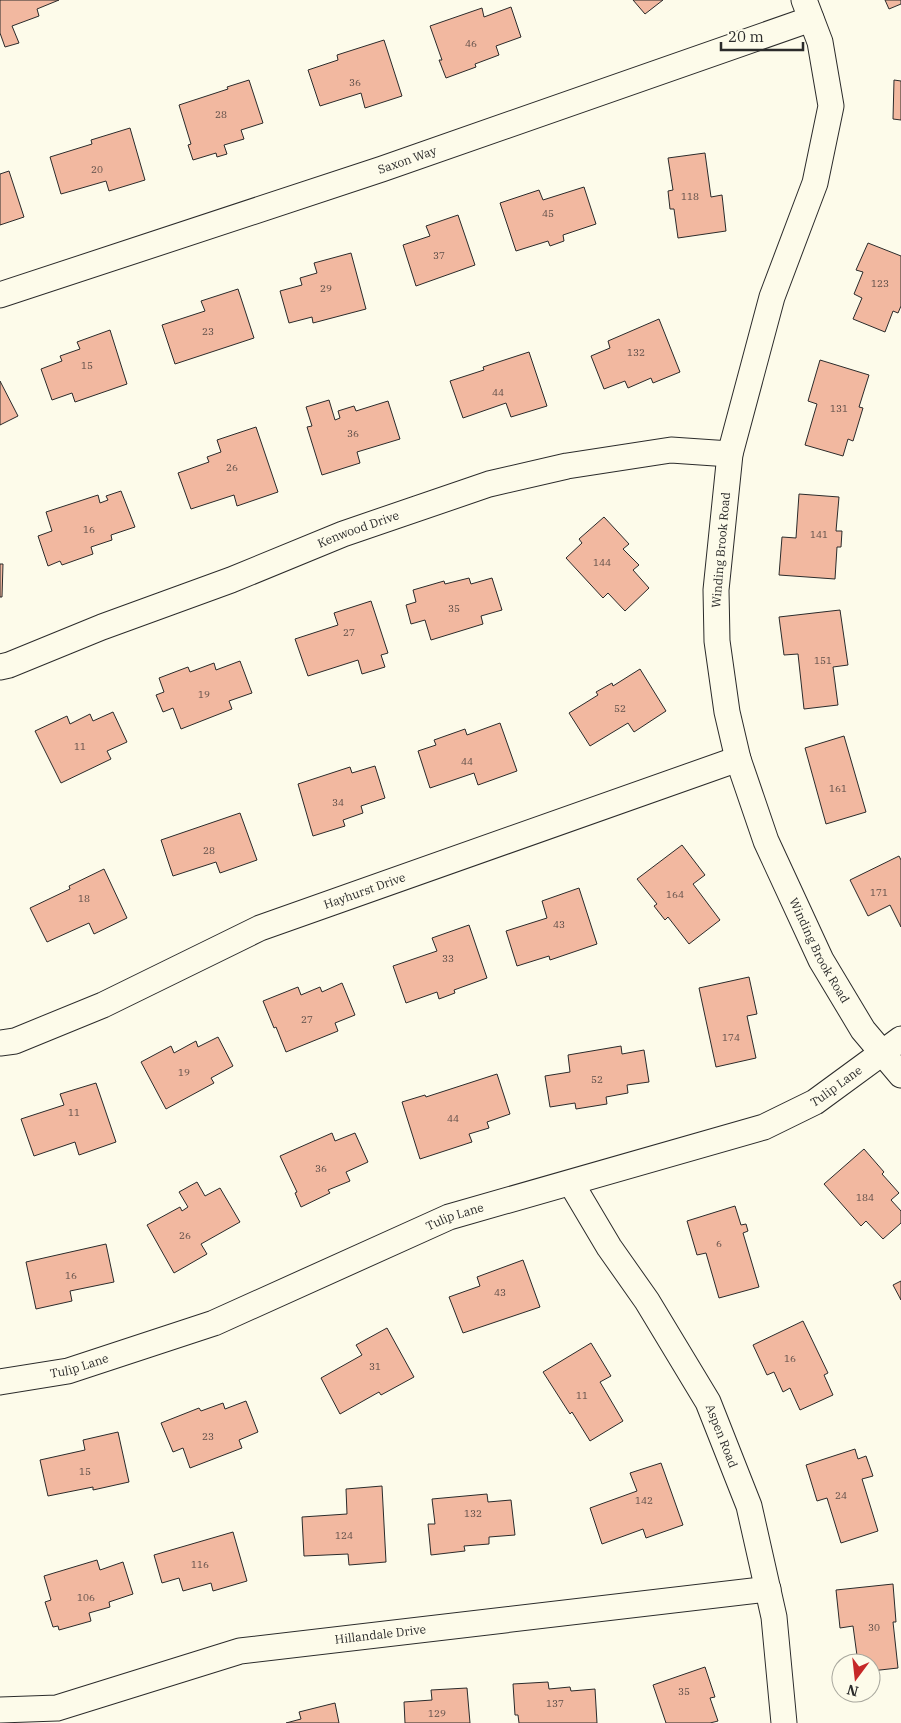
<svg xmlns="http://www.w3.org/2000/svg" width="901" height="1723" font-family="'IBM Plex Serif',serif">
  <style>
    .building { fill: #f2b8a0; stroke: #2b2b2b }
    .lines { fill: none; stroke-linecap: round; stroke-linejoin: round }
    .minor-casing { stroke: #2b2b2b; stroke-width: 27 }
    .minor { stroke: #fdfbea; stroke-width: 25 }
    .labels { text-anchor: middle; stroke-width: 4; stroke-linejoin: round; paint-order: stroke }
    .number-label { font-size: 10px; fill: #5d4e48 }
    .street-label { font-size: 12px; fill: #2b2b2b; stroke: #fdfbea }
  </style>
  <rect width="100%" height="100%" fill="#fdfbea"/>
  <path class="building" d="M0 0H59L37 9 39 16 12 26 19 43 5 47 0 33Z
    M633 0H663L645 14Z
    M885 0H901V4L889 9Z
    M511 7 521 37 496 46 499 55 475 64 476 67 446 78 439 60H442L430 26 482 8 484 17Z
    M384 40 402 96 365 108 361 93 320 106 308 70 338 60 337 55Z
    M249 80 263 123 241 130 244 139 224 145 227 154 217 157 216 153 193 160 188 145 191 144 179 105 228 89 227 87Z
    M894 80 901 81V120L893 119Z
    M130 128 145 180 109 191 106 181 61 194 50 157 92 144 91 140Z
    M705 153 711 197 722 195 726 231 678 238 674 209H670L668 191 673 190 668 158Z
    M9 171 24 217 0 225V174Z
    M584 187 596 224 563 235 564 241 550 246 548 241 516 251 500 203 539 190 543 200Z
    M458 215 475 265 416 286 403 245 430 236 426 226Z
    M868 243 901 256V306L898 313 893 311 885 332 853 319 862 298 854 294 863 272 856 270Z
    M351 253 366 309 313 323 312 317 289 323 280 291 302 285 300 278 317 273 314 263Z
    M238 289 254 338 175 364 162 325 205 311 201 301Z
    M659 319 680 372 653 383 651 378 628 388 625 381 604 389 591 356 610 348 608 341Z
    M110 330 127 384 75 402 72 393 52 400 41 369 62 361 60 356 80 349 77 342Z
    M529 352 547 406 511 417 506 403 463 418 450 381 484 370 483 367Z
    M820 360 869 375 859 407 863 408 853 441 848 439 843 456 805 445 817 404 808 401Z
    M0 381 18 416 0 425Z
    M329 400 335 420 340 418 338 411 354 406 356 411 388 401 400 439 357 452 360 463 322 475 307 427 312 426 306 407Z
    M256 427 278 492 237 506 234 495 191 509 178 473 209 462 207 457 221 452 217 440Z
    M121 491 135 527 111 535 112 540 91 547 93 554 62 565 60 561 48 566 38 536 52 531 46 512 98 495 100 503 108 500 106 496Z
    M799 494 839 497 836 531H842L841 547H837L835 579 779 575 782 537 796 538Z
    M604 517 629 544 623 549 639 565 633 570 649 588 625 611 608 593 603 598 566 558 582 543 579 539Z
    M0 564H3L2 597H0Z
    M469 578 471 584 492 578 502 610 481 616 483 624 431 640 425 620 411 624 406 605 416 602 413 590 444 581 445 584Z
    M371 601 388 653 381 655 385 667 362 674 358 660 308 676 295 639 338 625 334 613Z
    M840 610 848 665 833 667 838 705 804 709 798 654 784 655 779 617Z
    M240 661 252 693 229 701 232 709 181 729 173 708 163 712 156 695 164 692 159 678 188 667 190 672 214 663 216 670Z
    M640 669 666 711 634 732 628 723 590 746 569 713 598 695 596 692 612 683 613 686Z
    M113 712 127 742 107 751 111 759 61 783 35 731 67 716 70 724 90 714 93 721Z
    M500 723 517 771 478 785 474 773 430 788 418 751 436 745 434 740 465 729 467 735Z
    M844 736 866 812 826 824 805 748Z
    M375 766 385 798 361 806 363 813 343 820 345 826 313 836 298 784 350 767 352 773Z
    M240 813 257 860 220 873 216 862 173 876 161 840Z
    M682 845 705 875 693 884 720 920 689 944 668 917 665 920 654 906 657 904 637 879Z
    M899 856 901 860V927L890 905 868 916 850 880Z
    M104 869 127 918 94 934 89 923 47 942 30 908 70 889 69 886Z
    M579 888 597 944 550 960 549 956 517 966 506 931 547 918 542 901Z
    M469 925 487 978 454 990 455 993 439 999 437 992 406 1003 393 966 437 951 432 938Z
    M749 977 757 1014 747 1016 756 1058 716 1067 699 988Z
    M342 983 355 1015 335 1023 338 1031 286 1052 276 1027 274 1028 263 1001 298 987 301 995 320 987 322 992Z
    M218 1037 233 1066 211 1078 214 1083 166 1109 141 1062 171 1046 174 1053 196 1041 198 1047Z
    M621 1046 622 1054 644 1050 649 1082 627 1085 628 1093 606 1097 607 1104 576 1109 575 1103 550 1107 545 1076 570 1072 568 1055Z
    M497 1074 510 1114 487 1122 489 1128 469 1134 472 1142 420 1159 402 1102 425 1095 426 1097Z
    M96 1083 116 1142 79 1155 75 1142 34 1156 21 1119 64 1105 60 1094Z
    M332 1133 335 1141 355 1133 368 1162 346 1172 350 1181 328 1190 330 1193 301 1207 295 1193 297 1192 280 1156Z
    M864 1149 884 1172 882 1174 899 1193 891 1200 901 1211V1223L883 1239 866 1221 861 1226 824 1184Z
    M197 1182 205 1196 220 1188 240 1222 201 1244 207 1254 174 1273 147 1225 180 1207 182 1211 188 1207 179 1192Z
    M735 1206 741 1225 746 1224 748 1231 743 1233 759 1287 719 1298 706 1253 697 1255 687 1221Z
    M106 1244 114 1282 70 1291 72 1301 36 1309 26 1262Z
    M523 1260 540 1307 463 1333 449 1297 480 1286 477 1277Z
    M901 1281V1300L893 1285Z
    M803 1321 828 1373 824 1375 833 1395 800 1410 790 1388 783 1392 774 1372 767 1375 753 1345Z
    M387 1328 414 1377 381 1395 379 1392 340 1414 321 1378 362 1355 356 1345Z
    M591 1343 611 1376 600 1382 623 1421 590 1441 572 1412 570 1414 543 1372Z
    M246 1401 258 1432 239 1440 242 1448 190 1468 183 1448 173 1452 161 1423 199 1408 201 1411 223 1403 225 1409Z
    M118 1432 129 1482 93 1490V1487L48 1496 40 1460 85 1450 83 1440Z
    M855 1449 858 1459 866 1456 873 1476 862 1479 878 1531 841 1543 827 1498 817 1501 806 1465Z
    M661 1463 683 1525 646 1538 643 1529 602 1544 590 1508 637 1491 630 1473Z
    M382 1486 386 1562 349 1565 348 1554 304 1556 302 1517 347 1514 346 1489Z
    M487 1494 488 1502 511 1500 515 1535 489 1537V1544L464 1546 465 1551 431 1555 428 1524H435L432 1499Z
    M233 1532 247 1581 213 1591 211 1583 183 1591 179 1578 162 1583 154 1555Z
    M97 1560 100 1570 123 1562 133 1594 109 1602 110 1607 89 1613 91 1621 59 1630 58 1626 53 1627 45 1602 51 1600 44 1576Z
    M893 1584 896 1622H893L898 1668 871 1671V1663H858L853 1626 840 1628 836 1590Z
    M705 1667 715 1697 710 1698 718 1721 710 1723H666L653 1685Z
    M548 1682 549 1689 570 1687 571 1691 595 1689 597 1723H519L518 1715H515L513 1684Z
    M467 1688 470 1723H405L404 1702 432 1700 431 1690Z
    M335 1703 339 1723H286L301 1719 299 1712Z"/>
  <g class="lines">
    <defs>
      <g id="minor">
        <path id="s1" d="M804 0 820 42 831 106 815 183 772 297 730 454 716 590 717 641 727 712 738 759 766 841 821 960 863 1030 901 1075"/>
        <path id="s2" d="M0 295 382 169 811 19"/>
        <path id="s3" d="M0 667 9 665 102 627 231 580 343 534 489 484 567 466 671 450 730 454"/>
        <path id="s4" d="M0 1043 15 1041 103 1005 260 928 738 759"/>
        <path id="s5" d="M571 1183 609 1247 647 1301 708 1402 749 1506 774 1617 784 1723"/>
        <path id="s6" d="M0 1382 68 1371 214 1323 449 1217 764 1127 815 1102 901 1039"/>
        <path id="s7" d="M0 1710 57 1708 240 1651 768 1589"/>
      </g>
    </defs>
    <use href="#minor" class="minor-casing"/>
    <use href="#minor" class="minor"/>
  </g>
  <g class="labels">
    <g class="number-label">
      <text x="471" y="47">46</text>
      <text x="355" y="86">36</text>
      <text x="221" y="118">28</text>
      <text x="97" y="173">20</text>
      <text x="690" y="200">118</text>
      <text x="548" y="217">45</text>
      <text x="439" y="259">37</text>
      <text x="880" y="287">123</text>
      <text x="326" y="292">29</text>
      <text x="208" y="335">23</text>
      <text x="636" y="356">132</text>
      <text x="87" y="369">15</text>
      <text x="498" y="396">44</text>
      <text x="839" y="412">131</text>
      <text x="353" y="437">36</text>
      <text x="232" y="471">26</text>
      <text x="89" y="533">16</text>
      <text x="819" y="538">141</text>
      <text x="602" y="566">144</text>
      <text x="454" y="612">35</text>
      <text x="349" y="636">27</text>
      <text x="823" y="664">151</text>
      <text x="204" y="698">19</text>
      <text x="620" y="712">52</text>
      <text x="80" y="750">11</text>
      <text x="467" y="765">44</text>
      <text x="838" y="792">161</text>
      <text x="338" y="806">34</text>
      <text x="209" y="854">28</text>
      <text x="879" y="896">171</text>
      <text x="675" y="898">164</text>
      <text x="84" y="902">18</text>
      <text x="559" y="928">43</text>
      <text x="448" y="962">33</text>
      <text x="307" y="1023">27</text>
      <text x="731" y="1041">174</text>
      <text x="184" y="1076">19</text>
      <text x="597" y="1083">52</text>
      <text x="74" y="1116">11</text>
      <text x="453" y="1122">44</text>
      <text x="321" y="1172">36</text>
      <text x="865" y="1201">184</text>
      <text x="185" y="1239">26</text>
      <text x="719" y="1247">6</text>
      <text x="71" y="1279">16</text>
      <text x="500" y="1296">43</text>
      <text x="790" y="1362">16</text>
      <text x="375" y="1370">31</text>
      <text x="582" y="1399">11</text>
      <text x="208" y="1440">23</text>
      <text x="85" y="1475">15</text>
      <text x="841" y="1499">24</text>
      <text x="644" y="1504">142</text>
      <text x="473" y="1517">132</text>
      <text x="344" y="1539">124</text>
      <text x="200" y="1568">116</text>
      <text x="86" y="1601">106</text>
      <text x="874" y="1631">30</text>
      <text x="684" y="1695">35</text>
      <text x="555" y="1707">137</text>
      <text x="437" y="1717">129</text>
    </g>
    <g class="street-label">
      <text dy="4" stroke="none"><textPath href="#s2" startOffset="429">Saxon Way</textPath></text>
      <text dy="4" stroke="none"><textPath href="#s3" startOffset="384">Kenwood Drive</textPath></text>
      <text transform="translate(721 550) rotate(-85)" y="4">Winding Brook Road</text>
      <text dy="4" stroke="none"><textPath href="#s4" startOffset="396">Hayhurst Drive</textPath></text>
      <text dy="4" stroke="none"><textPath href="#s1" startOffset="989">Winding Brook Road</textPath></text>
      <text dy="4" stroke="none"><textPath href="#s6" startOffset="891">Tulip Lane</textPath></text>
      <text dy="4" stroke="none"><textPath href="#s6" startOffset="486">Tulip Lane</textPath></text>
      <text dy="4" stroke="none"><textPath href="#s6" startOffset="81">Tulip Lane</textPath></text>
      <text dy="4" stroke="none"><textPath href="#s5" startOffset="295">Aspen Road</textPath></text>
      <text dy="4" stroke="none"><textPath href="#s7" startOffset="390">Hillandale Drive</textPath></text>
    </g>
  </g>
  <g transform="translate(856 1678) rotate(195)"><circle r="24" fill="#fdfbea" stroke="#a9a89e"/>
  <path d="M0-4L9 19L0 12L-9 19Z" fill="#c62828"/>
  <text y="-8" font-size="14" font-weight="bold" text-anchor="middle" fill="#2b2b2b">N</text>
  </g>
  <path d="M721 42v8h82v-8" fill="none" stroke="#2b2b2b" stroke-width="2.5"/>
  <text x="728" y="42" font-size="15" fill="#2b2b2b" stroke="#fdfbea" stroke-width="4" paint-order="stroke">20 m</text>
</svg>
